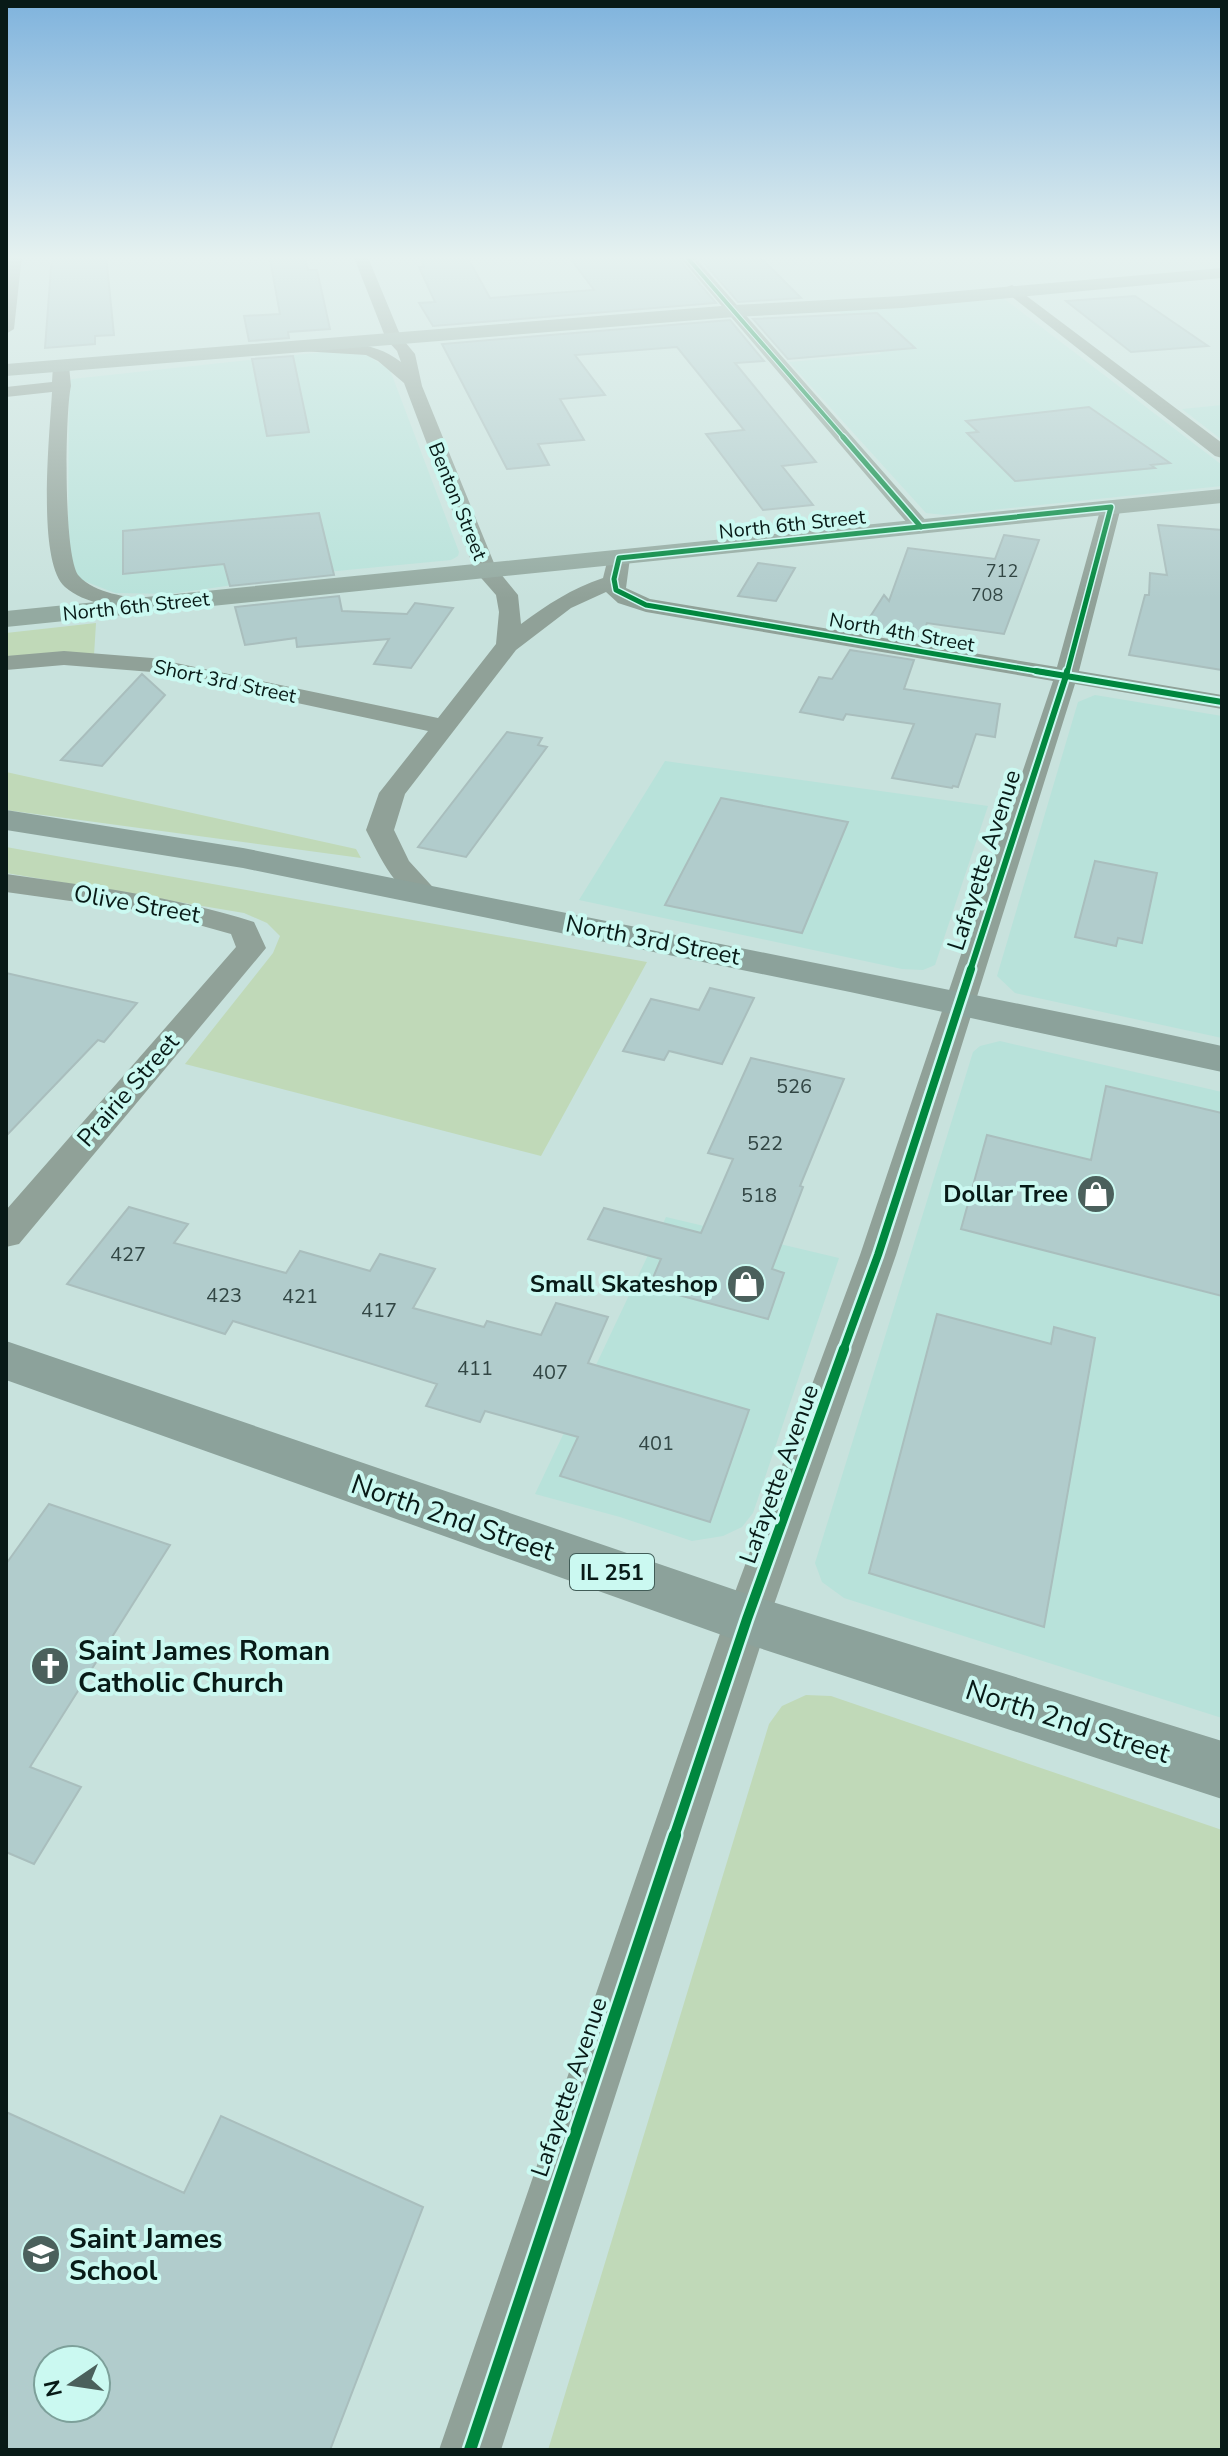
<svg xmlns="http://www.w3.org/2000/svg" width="1228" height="2456" font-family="'Nunito Sans',sans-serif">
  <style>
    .built { fill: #b8e2da }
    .green { fill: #c0d9b8 }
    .building { fill: #b1cccc; stroke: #a9bebd; stroke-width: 2; fill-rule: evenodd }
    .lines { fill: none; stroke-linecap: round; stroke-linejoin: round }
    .street { fill: #90a198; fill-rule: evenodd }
    .secondary { fill: #94aaa1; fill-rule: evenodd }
    .primary { fill: #8ca29b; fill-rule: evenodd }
    .cycleway-far5-casing { stroke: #cbf9f1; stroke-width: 6 }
    .cycleway-far4-casing { stroke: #cbf9f1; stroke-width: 8 }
    .cycleway-far3-casing { stroke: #cbf9f1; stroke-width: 10 }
    .cycleway-far2-casing { stroke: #cbf9f1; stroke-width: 13 }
    .cycleway-far1-casing { stroke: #cbf9f1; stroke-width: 15 }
    .cycleway-casing { stroke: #cbf9f1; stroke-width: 17 }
    .cycleway-far5 { stroke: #00873e; stroke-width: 4 }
    .cycleway-far4 { stroke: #00873e; stroke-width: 5 }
    .cycleway-far3 { stroke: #00873e; stroke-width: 6 }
    .cycleway-far2 { stroke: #00873e; stroke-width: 8 }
    .cycleway-far1 { stroke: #00873e; stroke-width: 10 }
    .cycleway { stroke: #00873e; stroke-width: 12 }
    .labels { text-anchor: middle; stroke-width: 8; stroke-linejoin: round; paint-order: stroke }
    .far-number-label { font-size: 18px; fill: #324644 }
    .far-street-label { font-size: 20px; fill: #081a17; stroke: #cbf9f1 }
    .number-label { font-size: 20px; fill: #324644 }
    .shield { fill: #cbf9f1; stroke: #425d58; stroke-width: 2 }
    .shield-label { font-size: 22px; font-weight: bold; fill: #081a17 }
    .street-label { font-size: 24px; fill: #081a17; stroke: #cbf9f1 }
    .poi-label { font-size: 24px; font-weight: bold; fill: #081a17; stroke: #cbf9f1; text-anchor: end }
    .near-street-label { font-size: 28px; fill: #081a17; stroke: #cbf9f1 }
    .near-poi-label { font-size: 28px; font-weight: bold; fill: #081a17; stroke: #cbf9f1; text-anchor: start }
  </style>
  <rect width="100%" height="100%" fill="#c8e2dd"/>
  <path class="built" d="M1002 297 1222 465V486L944 515 926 513 789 362 881 354 838 310Z
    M332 351 367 355 390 370 459 552 458 556 451 560 316 573 170 594 115 593 79 579 68 553 69 382 72 379Z
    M1222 405V440L1182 409Z
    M1095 695 1222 716V1038L1015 993 997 976 1078 702Z
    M665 761 988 806 935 965 923 970 902 969 579 900Z
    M1000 1041 1222 1092V1718L844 1598 822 1582 815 1563 973 1052 980 1046Z
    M666 1217 839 1258 753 1513 742 1527 723 1536 692 1541 620 1517 535 1494Z"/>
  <path class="green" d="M96 623 94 655 6 656V633Z
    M6 772 356 849 361 858 6 810Z
    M6 847 647 962 541 1156 185 1064 273 953 280 936 267 923 244 913 6 873Z
    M806 1695 831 1696 1222 1830V2450H548L769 1724 782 1706Z"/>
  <path class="building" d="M52 255H106L114 335 95 336V344L45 348Z
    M419 255H466L490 298 594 290 568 255H675L716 303 433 326 419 303 435 302 419 267H424Z
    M697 255H758L801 298 738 302Z
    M305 257 308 270H317L330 329 288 332 289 338 249 341 244 316 280 314 270 259Z
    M1135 296 1208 346 1131 352 1066 301Z
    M877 313 915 348 788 359 753 319Z
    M730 320 764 361 735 363 816 462 782 466 813 505 763 510 706 434 744 430 677 347 575 355 605 395 560 399 584 440 538 444 549 465 507 469 442 344Z
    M293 356 309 432 267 436 252 359Z
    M1089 407 1170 463 1151 465 1155 468 1015 481 967 433 978 432 966 421Z
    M319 513 334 575 230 586 224 564 123 574V531Z
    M1158 525 1222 530V670L1129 655 1145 595H1149L1150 573 1167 575Z
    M1004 535 1039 540 1004 634 927 623 920 641 861 631 884 595 889 601 908 548 995 559Z
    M758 563 795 568 776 601 738 596Z
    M339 596 342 611 407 614 415 603 453 608 411 668 374 664 389 639 297 647 296 638 245 645 235 607Z
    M850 650 914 660 904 689 1000 704 995 737 976 734 958 787 953 786 952 788 892 778 914 724 846 714 843 720 800 712 819 677 832 679Z
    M142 674 165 695 102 766 61 760Z
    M507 732 542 738 538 745 547 747 466 857 418 847Z
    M721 798 848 822 802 933 665 905Z
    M1095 861 1157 873 1142 943 1118 938 1116 946 1075 937Z
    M6 973 137 1003 104 1042 98 1040 6 1136Z
    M710 988 754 998 722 1064 669 1051 664 1060 623 1051 651 999 699 1010Z
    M751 1058 844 1079 800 1186 803 1187 772 1269 784 1273 768 1319 649 1287 661 1259 588 1239 604 1208 701 1233 733 1159 708 1153Z
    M1106 1086 1222 1113V1296L961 1229 987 1135 1091 1160Z
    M129 1207 188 1224 174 1243 286 1273 300 1251 370 1271 380 1254 435 1269 413 1308 484 1327 487 1321 541 1335 556 1303 608 1317 588 1363 749 1410 710 1522 560 1476 578 1437 485 1411 480 1422 426 1406 437 1384 233 1321 225 1334 67 1284Z
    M937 1314 1051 1344 1054 1327 1095 1338 1044 1627 869 1573Z
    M49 1504 170 1545 30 1767 81 1787 34 1864 6 1852V1564Z
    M6 2112 184 2193 221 2116 423 2207 330 2450H6ZM48 2360H96V2408H48Z"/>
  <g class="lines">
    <path class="street" d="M8 255H22L14 329 6 334Z
      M353 255H367L401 337 415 354 422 386 496 568 518 595 521 624C548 604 571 589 603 578L608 558 619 552 630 558 626 588 650 599 1057 667 1101 507 1111 501 1121 507 1079 671 1222 695V709L1075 684 896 1255 769 1619 501 2450H439L725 1619 860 1255 1053 681 646 612 618 603 606 592 571 608 516 650 405 794 394 830 409 861 440 895 436 901C403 909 379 855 366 830L379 793 428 731 152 672 64 665 6 670V656L64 651 152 658 438 718 496 644 499 612 496 595 475 571 404 383 378 361 366 355 301 351 293 346 301 341C337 342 371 339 401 362L397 351 386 339Z
      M678 255H693L928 523 931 527 928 531H914Z
      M1012 285 1222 443V458L1215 456 1007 293V287Z
      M61 361 69 366 71 386C65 412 63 559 79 576 95 594 127 596 149 601L152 606 149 611 141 613C116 607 85 604 65 587 36 561 50 432 52 392L6 397V387L52 382 53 366Z
      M6 874C90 886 173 896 254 922L266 948 19 1244 6 1247V1210L236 947 231 934 156 913 6 892Z"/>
    <path class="secondary" d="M1222 268V278L902 308 734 317 6 376V364L734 305 902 296Z
      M1222 489V503L6 627V611Z"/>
    <path class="primary" d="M6 810 243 848 1129 1026 1222 1046V1072L850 992 243 868 6 830Z
      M6 1341 747 1594 1222 1741V1799L747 1644 6 1380Z"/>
    <defs>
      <path id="cycleway-far5" d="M685 255 845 439"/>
      <path id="cycleway-far4" d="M843 437 921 527
        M1048 673 646 605 616 590 614 579 619 558 1111 507 1067 673"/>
      <path id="cycleway-far3" d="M1036 671 1066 676
        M1066 676 1222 702
        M1066 676 1067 671
        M970 971 1066 676"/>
      <path id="cycleway-far2" d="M843 1351 878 1255 971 969"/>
      <path id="cycleway-far1" d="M674 1837 747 1619 844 1349"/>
      <path id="cycleway" d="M470 2450 675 1835"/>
    </defs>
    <use href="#cycleway-far5" class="cycleway-far5-casing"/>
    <use href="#cycleway-far4" class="cycleway-far4-casing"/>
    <use href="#cycleway-far3" class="cycleway-far3-casing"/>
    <use href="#cycleway-far2" class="cycleway-far2-casing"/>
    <use href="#cycleway-far1" class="cycleway-far1-casing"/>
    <use href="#cycleway" class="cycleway-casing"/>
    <use href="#cycleway-far5" class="cycleway-far5"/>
    <use href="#cycleway-far4" class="cycleway-far4"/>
    <use href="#cycleway-far3" class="cycleway-far3"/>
    <use href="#cycleway-far2" class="cycleway-far2"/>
    <use href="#cycleway-far1" class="cycleway-far1"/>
    <use href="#cycleway" class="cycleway"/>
  </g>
  <linearGradient id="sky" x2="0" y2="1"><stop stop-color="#7fb3dd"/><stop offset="0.43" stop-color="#e6f2f0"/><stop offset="1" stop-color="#e6f2f0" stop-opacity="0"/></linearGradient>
  <rect width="1228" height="599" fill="url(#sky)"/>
  <defs>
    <symbol id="shop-disc" viewBox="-11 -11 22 22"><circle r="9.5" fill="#4b605c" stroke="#cbf9f1"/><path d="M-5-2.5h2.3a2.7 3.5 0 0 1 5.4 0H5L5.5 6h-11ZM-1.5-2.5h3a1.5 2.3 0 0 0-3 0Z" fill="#fff"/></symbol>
    <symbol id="church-disc" viewBox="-11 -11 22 22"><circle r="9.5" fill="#4b605c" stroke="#cbf9f1"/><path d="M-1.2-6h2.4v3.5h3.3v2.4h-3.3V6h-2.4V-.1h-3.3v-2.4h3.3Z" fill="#fff"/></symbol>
    <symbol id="school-disc" viewBox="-11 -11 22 22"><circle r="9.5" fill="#4b605c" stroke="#cbf9f1"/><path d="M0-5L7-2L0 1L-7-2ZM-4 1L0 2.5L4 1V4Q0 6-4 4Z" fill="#fff"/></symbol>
  </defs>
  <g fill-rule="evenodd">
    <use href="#shop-disc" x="1074" y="1172" width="44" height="44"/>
    <use href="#shop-disc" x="724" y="1262" width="44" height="44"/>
    <use href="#church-disc" x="28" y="1644" width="44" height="44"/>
    <use href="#school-disc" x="19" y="2232" width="44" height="44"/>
  </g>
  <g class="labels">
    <g class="far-number-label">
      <text x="1002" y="577">712</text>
      <text x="987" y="601">708</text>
    </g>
    <g class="far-street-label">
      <text transform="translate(458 501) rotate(68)" y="7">Benton Street</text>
      <text transform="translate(792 524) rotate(-6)" y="7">North 6th Street</text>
      <text transform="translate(136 606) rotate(-6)" y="7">North 6th Street</text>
      <text transform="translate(902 632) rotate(10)" y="7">North 4th Street</text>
      <text transform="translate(225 681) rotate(12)" y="7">Short 3rd Street</text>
    </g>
    <g class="number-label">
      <text x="794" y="1093">526</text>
      <text x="765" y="1150">522</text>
      <text x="759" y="1202">518</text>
      <text x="128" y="1261">427</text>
      <text x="224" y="1302">423</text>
      <text x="300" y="1303">421</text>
      <text x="379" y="1317">417</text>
      <text x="475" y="1375">411</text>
      <text x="550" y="1379">407</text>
      <text x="656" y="1450">401</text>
    </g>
    <rect class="shield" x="570" y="1554" width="84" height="36" rx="6"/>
    <g class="shield-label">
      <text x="612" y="1580">IL 251</text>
    </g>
    <g class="street-label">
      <text transform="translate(984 860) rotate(-72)" y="8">Lafayette Avenue</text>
      <text transform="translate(137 904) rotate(10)" y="8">Olive Street</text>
      <text transform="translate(653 940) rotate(11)" y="8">North 3rd Street</text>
      <text transform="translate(128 1090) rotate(-49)" y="8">Prairie Street</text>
      <text transform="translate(779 1474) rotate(-70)" y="8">Lafayette Avenue</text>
      <text transform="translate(569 2087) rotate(-71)" y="8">Lafayette Avenue</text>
    </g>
    <g class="poi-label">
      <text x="1068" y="1202">Dollar Tree</text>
      <text x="718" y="1292">Small Skateshop</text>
    </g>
    <g class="near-street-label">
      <text transform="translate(453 1517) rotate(19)" y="10">North 2nd Street</text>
      <text transform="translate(1068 1721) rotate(18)" y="10">North 2nd Street</text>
    </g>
    <g class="near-poi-label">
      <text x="78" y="1660">Saint James Roman<tspan x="78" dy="32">Catholic Church</tspan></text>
      <text x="69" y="2248">Saint James<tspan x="69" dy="32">School</tspan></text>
    </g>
  </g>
  <rect width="1228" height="2456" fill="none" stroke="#081a17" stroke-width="16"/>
  <g transform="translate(72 2384) rotate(257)"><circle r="38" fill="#cbf9f1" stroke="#7da09a" stroke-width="2"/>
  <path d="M0-6L14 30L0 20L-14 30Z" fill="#4b605c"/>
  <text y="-12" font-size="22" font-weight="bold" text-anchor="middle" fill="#081a17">N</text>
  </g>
</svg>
